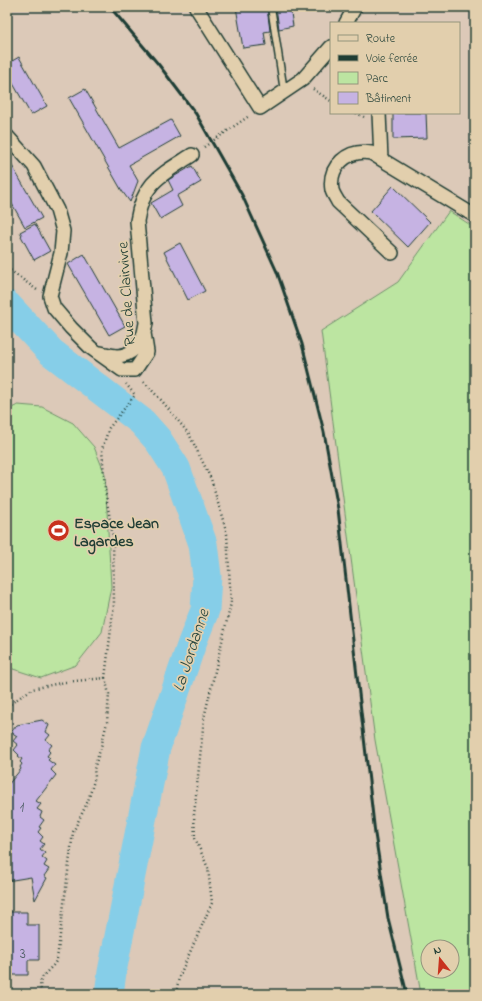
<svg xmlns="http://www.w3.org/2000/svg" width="482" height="1001" font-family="'Indie Flower',sans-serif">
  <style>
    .green { fill: #bce5a1; stroke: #6e916a; fill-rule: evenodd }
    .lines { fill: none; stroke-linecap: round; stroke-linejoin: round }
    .river { stroke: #86cee8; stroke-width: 29 }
    .building { fill: #c6b3e3; stroke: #1f3d34 }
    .lane-casing { stroke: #1f3d34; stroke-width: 9 }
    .street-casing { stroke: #1f3d34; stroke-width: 16 }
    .path { stroke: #1f3d34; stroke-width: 2.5; stroke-dasharray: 1 3; stroke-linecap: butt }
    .lane { stroke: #e2cfad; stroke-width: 6 }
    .street { stroke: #e2cfad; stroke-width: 13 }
    .rail { stroke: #1f3d34; stroke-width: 3 }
    .labels { text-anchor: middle; stroke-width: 3.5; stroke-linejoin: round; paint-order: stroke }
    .number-label { font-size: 14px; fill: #495a60 }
    .street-label { font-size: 16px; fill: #1f3d34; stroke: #e2cfad }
    .poi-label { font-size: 16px; font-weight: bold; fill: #1f3d34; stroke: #e2cfad; text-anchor: start }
    .water-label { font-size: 17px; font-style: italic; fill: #24443d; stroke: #e2cfad }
  </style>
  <rect width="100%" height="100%" fill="#dcc9b8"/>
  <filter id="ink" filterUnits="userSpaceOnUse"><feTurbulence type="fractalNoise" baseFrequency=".025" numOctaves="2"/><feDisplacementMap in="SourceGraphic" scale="8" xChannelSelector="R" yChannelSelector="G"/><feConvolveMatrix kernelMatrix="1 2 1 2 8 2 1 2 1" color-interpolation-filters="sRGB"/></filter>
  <g filter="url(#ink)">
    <path class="green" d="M449 211 475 228V994H421L375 740 321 331 398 282ZM428 947H452V971H428Z
      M18 405 42 407 73 423 94 447 105 474 111 587 102 632 76 665 41 678 7 667V410Z"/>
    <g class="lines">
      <path class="river" d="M7 305 51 352 142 422 158 440 176 468 203 544 207 576 205 610 192 643 156 748 112 972 109 994"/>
    </g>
    <path class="building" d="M236 7H267L270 31 264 32 266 45 243 48Z
      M276 7H290L293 26 279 29Z
      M19 57 47 106 31 115 7 73V64Z
      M85 89 119 148 171 120 180 136 129 165 138 181 130 202 122 191 69 98Z
      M393 113H426L427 138 393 139Z
      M7 157 42 218 25 227 7 195Z
      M192 166 201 182 177 196 182 206 160 219 151 203 173 190 168 180Z
      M393 186 430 222 408 247 371 211Z
      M35 224 50 251 34 260 21 236 22 235 20 232Z
      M180 243 205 291 188 300 164 252Z
      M84 254 125 326 109 335 68 264Z
      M42 720 49 725 46 732 50 735 46 740 52 745 48 750 50 752 47 756 50 758 48 760 55 765 51 770 56 775 36 801 41 804 37 809 42 812 40 817 44 820 39 827 41 828 38 832 43 837 40 841 44 844 40 849 45 853 42 857 47 861 44 866 49 869 44 876 47 878 35 900 31 877 7 881V786L21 769 20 767 22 764 20 762 22 759 18 756 19 755 14 750 18 745 13 741 17 736 11 732 17 725Z
      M7 912H27V925H39V960H28V975H7Z"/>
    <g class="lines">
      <defs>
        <path id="lane" d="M271 7 284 91"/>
        <path id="street" d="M196 7 260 108 303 79 331 47
          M346 23 355 7
          M379 113 381 159
          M7 136 34 166 57 210 63 231 61 253 50 296 54 308 71 328 91 348 122 370H135L147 352 144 333 146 323 137 221C143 182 161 175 192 155
          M392 253 338 202C336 198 333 194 332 190 328 166 348 149 371 153L475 216
          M101 353C106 354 112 356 117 356 132 356 139 345 144 333"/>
      </defs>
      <use href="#lane" class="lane-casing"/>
      <use href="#street" class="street-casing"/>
      <path class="path" d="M313 89 331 101
        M356 113 364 117
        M204 147 249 116
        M7 268 37 290
        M144 382 162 401 189 434 211 479 227 534 231 603 204 718 194 815 195 838 208 868 212 903 179 977 176 994
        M105 678 114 604 113 537 105 490 102 449 109 428 135 395 126 384
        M7 706 32 689 65 682 105 678 109 694 107 722 101 747 94 769 95 777 88 801 73 832 57 959C51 973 35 974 42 994"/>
      <use href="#lane" class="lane"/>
      <use href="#street" class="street"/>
      <path class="rail" d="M110 7 159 65 196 114 242 195 277 272 302 344 324 432 338 509 375 834 388 918 407 994"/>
    </g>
  </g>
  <defs>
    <symbol id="stadium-disc" viewBox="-11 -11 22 22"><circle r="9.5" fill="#c8321e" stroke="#e2cfad"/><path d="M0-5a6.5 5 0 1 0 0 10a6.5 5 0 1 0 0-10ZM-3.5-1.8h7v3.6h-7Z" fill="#fff"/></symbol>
  </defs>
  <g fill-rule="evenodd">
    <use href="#stadium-disc" x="46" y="518" width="25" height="25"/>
  </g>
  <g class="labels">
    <g class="number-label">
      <text x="22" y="811">1</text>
      <text x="23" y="958">3</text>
    </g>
    <g class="street-label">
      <text transform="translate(125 294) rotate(-94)" y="6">Rue de Clairvivre</text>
    </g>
    <g class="poi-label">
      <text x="74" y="528">Espace Jean<tspan x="74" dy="18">Lagardes</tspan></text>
    </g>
    <g class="water-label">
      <text transform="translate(190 650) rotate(-72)" y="6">La Jordanne</text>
    </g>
  </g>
  <rect width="482" height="1001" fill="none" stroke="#e2cfad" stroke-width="24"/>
  <rect x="12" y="12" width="458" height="977" fill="none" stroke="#1f3d34" stroke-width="1.5" filter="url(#ink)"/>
  <rect x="330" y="22" width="130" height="92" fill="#e2cfad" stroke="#94957d"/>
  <rect x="338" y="35" width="20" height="6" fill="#e2cfad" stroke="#94957d"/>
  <text x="366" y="42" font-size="12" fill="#1f3d34">Route</text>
  <rect x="338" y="55" width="20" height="6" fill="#1f3d34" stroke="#94957d"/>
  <text x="366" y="62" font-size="12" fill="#1f3d34">Voie ferrée</text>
  <rect x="338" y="72" width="20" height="12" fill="#bce5a1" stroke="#94957d"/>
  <text x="366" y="82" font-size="12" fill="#1f3d34">Parc</text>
  <rect x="338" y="92" width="20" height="12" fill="#c6b3e3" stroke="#94957d"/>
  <text x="366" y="102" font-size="12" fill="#1f3d34">Bâtiment</text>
  <g transform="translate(440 959) rotate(343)"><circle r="19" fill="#e2cfad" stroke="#94957d"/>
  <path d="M0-3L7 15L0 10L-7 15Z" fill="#c8321e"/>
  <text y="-6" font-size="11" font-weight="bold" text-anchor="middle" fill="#1f3d34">N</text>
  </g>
</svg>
